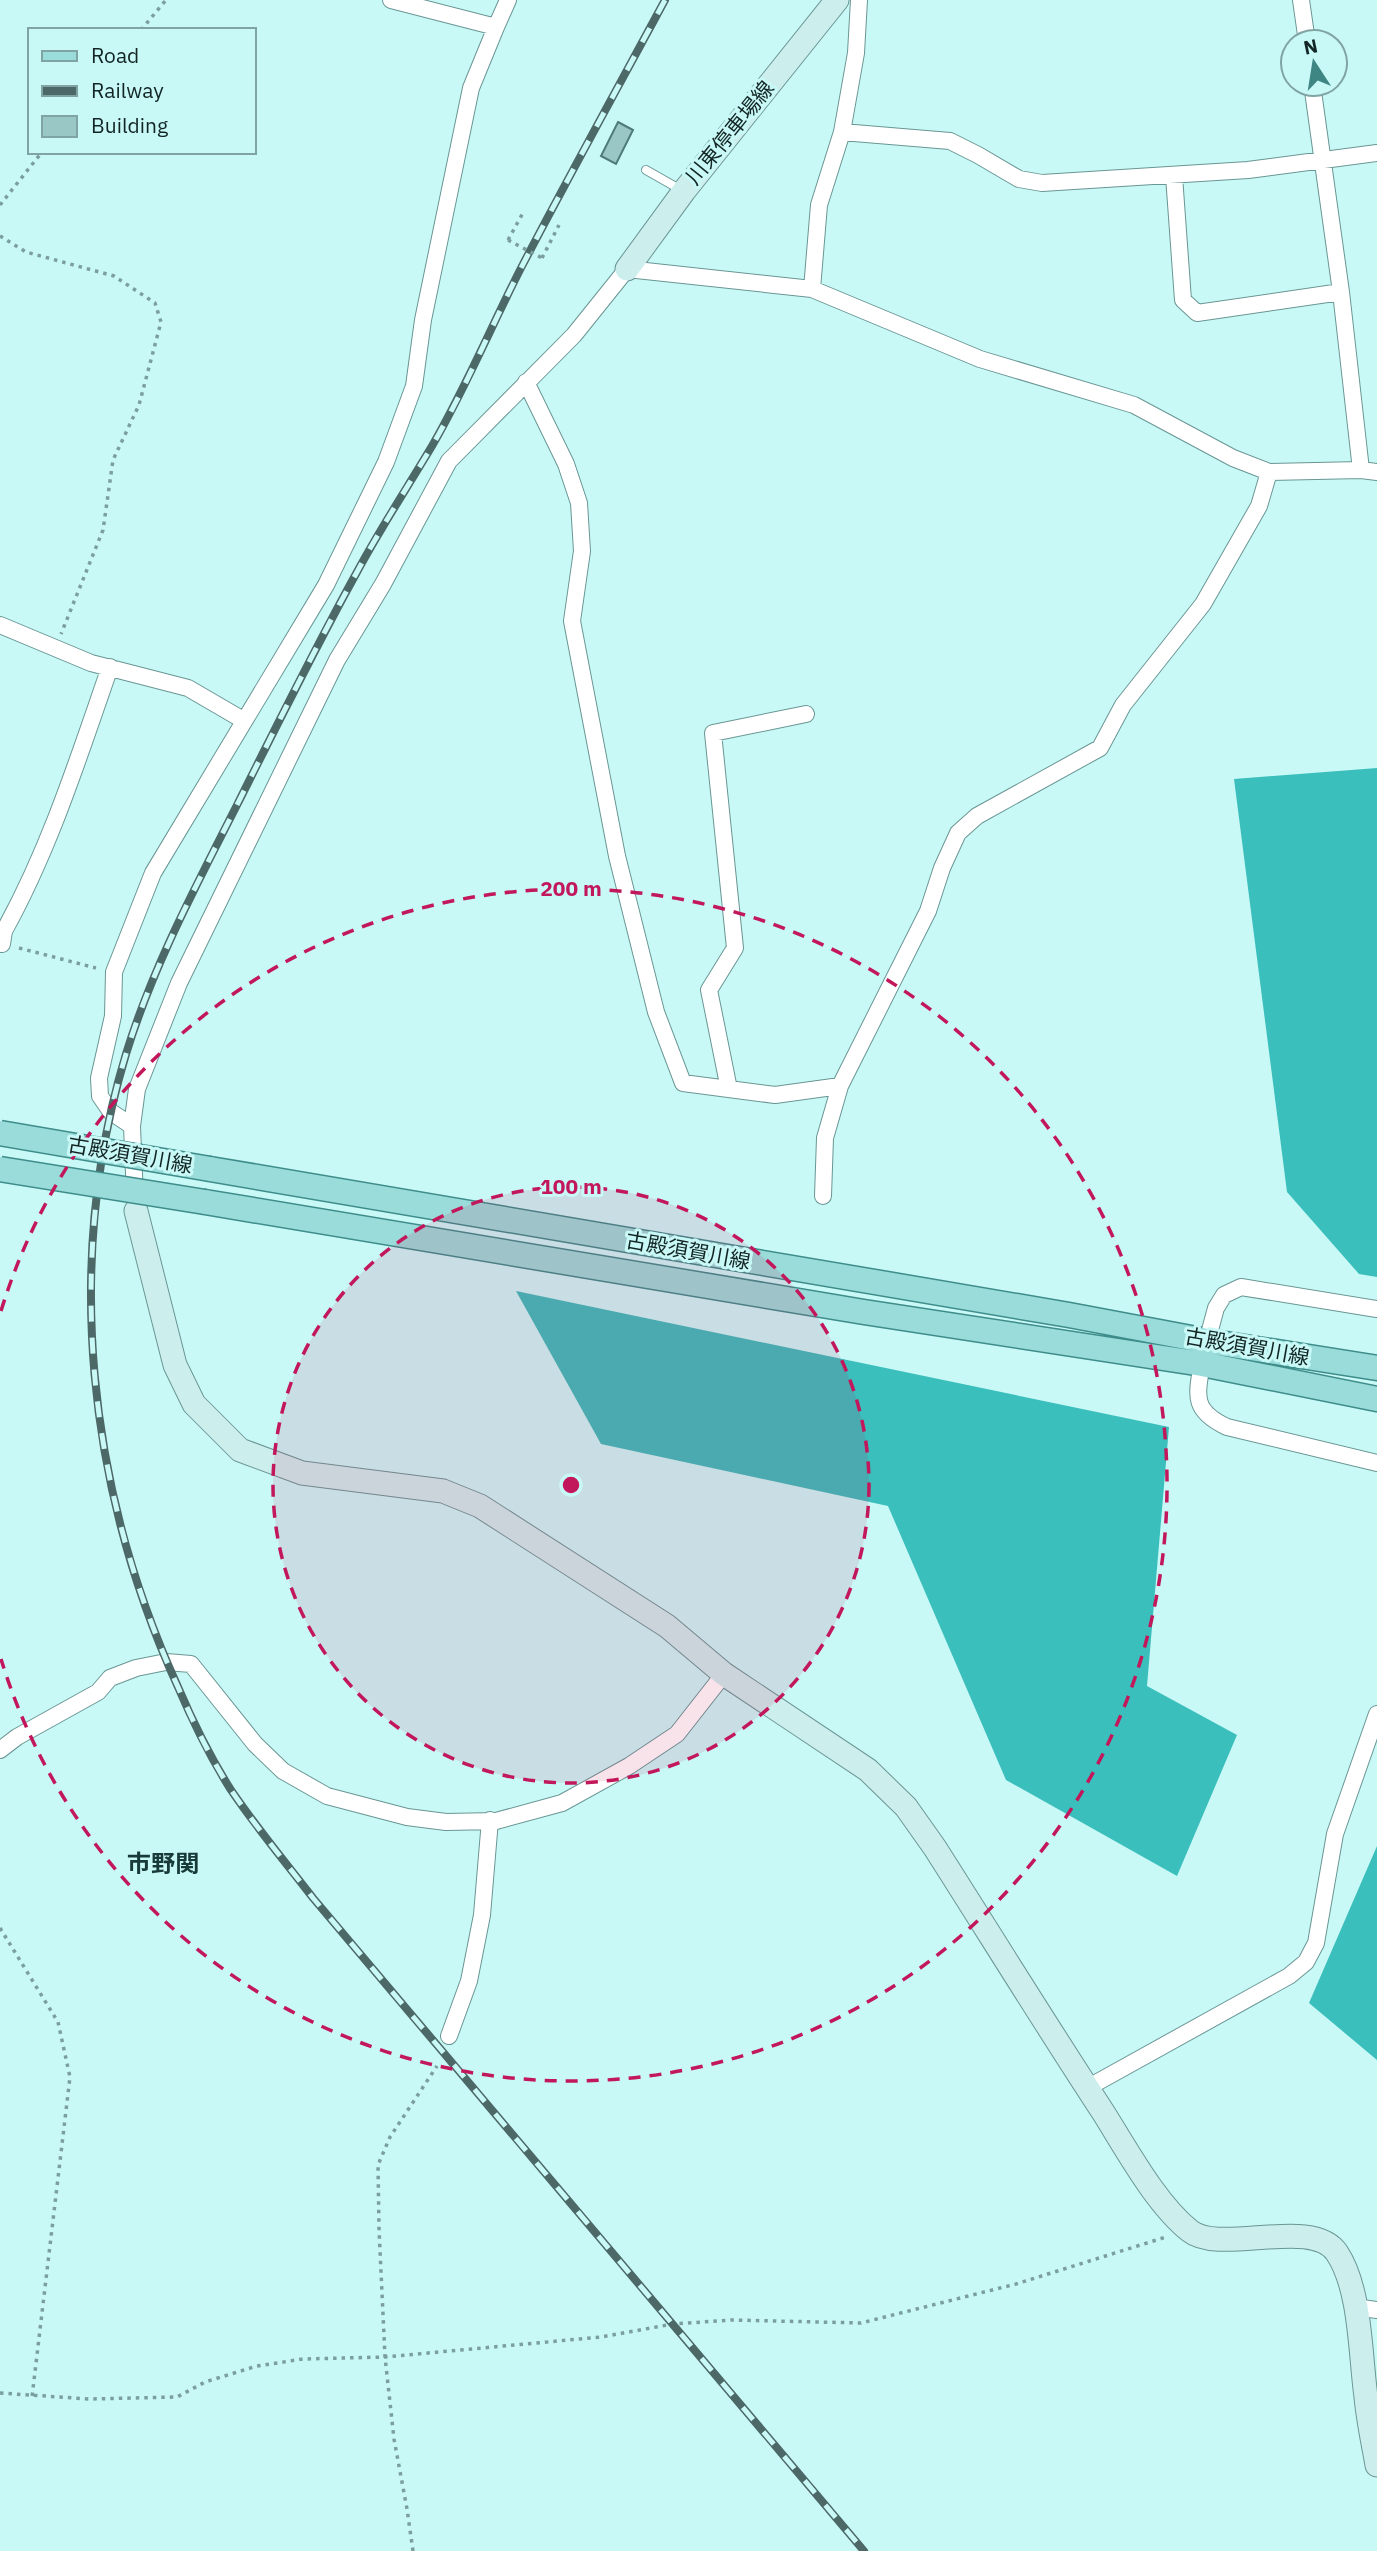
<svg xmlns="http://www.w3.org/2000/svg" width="1377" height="2551" font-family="'IBM Plex Sans','Noto Sans JP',sans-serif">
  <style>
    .forest { fill: #3bbfbc }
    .building { fill: #99c7c5; stroke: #4e7a78; stroke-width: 2 }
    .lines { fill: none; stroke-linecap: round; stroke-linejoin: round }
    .lane-casing { stroke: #699694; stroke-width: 10 }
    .street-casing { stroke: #699694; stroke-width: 18 }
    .secondary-casing { stroke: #699694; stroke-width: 25 }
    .primary-casing { stroke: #3e8d8b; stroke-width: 27 }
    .path { stroke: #7b9f9e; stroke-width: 3.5; stroke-dasharray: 3.5 5; stroke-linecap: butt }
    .lane { stroke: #fff; stroke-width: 8 }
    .street { stroke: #fff; stroke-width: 16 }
    .secondary { stroke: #cceeed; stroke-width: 23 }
    .primary { stroke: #99dcda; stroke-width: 24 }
    .rail-casing { stroke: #4c6867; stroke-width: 8 }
    .rail { stroke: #c9f9f7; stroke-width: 5; stroke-dasharray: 16; stroke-linecap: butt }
    .primary-bridge-casing { stroke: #3e8d8b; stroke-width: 27; stroke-linecap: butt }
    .path-bridge { stroke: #7b9f9e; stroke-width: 3.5; stroke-dasharray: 3.5 5; stroke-linecap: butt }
    .primary-bridge { stroke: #99dcda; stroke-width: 24 }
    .ring { fill: none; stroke: #c2185b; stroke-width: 3.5; stroke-dasharray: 12 9 }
    .labels { text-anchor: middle; stroke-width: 6; stroke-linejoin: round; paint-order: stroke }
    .street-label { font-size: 21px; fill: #122524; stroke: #c9f9f7 }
    .quarter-label { font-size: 24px; font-weight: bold; fill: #183b3a; stroke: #c9f9f7 }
    .centre { fill: #c2185b; stroke: #c9f9f7; stroke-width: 3.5 }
    .ring-label { font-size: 21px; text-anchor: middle; font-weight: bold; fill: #c2185b; stroke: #c9f9f7; stroke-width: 6; stroke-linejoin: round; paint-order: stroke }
  </style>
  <rect width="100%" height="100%" fill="#c9f9f7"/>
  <path class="forest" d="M1377 768V1277L1359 1274 1287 1192 1234 779Z
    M516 1291 1169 1427 1147 1686 1237 1735 1177 1876 1006 1780 888 1506 601 1444Z
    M1377 1846V2060L1309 2003Z"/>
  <path class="building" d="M618 122 633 130 616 164 601 156Z"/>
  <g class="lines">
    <defs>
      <path id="lane" d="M646 170 683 191"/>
      <path id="street" d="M391 0 496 27 508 0
        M1301 0 1307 42
        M1312 84 1341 292 1361 470
        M842 132 856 53 859 0
        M1174 176 1183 300 1197 313 1341 292
        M812 289 819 205 842 132 950 141 978 155 1019 179 1042 183 1248 170 1377 153
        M526 382 566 464 579 503 582 551 572 621 617 856 656 1012 683 1083 775 1095 840 1086
        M0 625 91 663 188 688 243 720
        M2 944 4 931C50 848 79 756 110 667
        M729 1089 709 990 735 948 713 733 806 714
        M132 1126 111 1112 100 1096 99 1078 113 1016 114 972 153 873 326 585 386 462 414 386 423 320 471 88 496 27
        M823 1196 825 1138 840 1086 928 911 942 868 958 833 977 816 1100 748 1123 705 1203 604 1259 506 1269 472
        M135 1198 132 1126 137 1089 179 983 337 660 383 584 449 461 574 335 627 269 812 289 980 359 1134 405 1233 458 1269 472 1361 470 1377 472
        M1207 1341 1216 1308 1224 1295 1241 1287 1377 1309
        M1202 1364C1196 1397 1193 1411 1227 1427L1377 1463
        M0 1750 17 1737 98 1692 110 1678 136 1668 166 1662 191 1664 255 1744 283 1771 327 1796 407 1817 446 1822 496 1821 562 1803 629 1766 677 1734 724 1674
        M449 2036 469 1981 482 1915 490 1820
        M1087 2088 1289 1976 1306 1962 1316 1943 1335 1834 1377 1714
        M1355 2307 1377 2310"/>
      <path id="secondary" d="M627 269 684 191 837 0
        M136 1211 175 1365 194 1404 240 1450 302 1473 443 1491 480 1506 667 1626 724 1674 868 1770 906 1807 935 1848C991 1936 1046 2025 1103 2112 1127 2150 1156 2204 1190 2231 1220 2255 1313 2216 1337 2253 1361 2289 1360 2354 1366 2397 1368 2420 1373 2442 1377 2465"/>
      <path id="primary" d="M210 1169 1069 1315 1207 1341 1377 1368
        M205 1202 864 1312 1202 1364 1377 1399"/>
    </defs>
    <use href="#lane" class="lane-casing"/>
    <use href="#street" class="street-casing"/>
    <use href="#secondary" class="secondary-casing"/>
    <use href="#primary" class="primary-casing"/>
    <path class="path" d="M141 30 166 0
      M0 205 42 152
      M0 236 26 252 114 276 155 303 161 322 139 405 113 460 103 530 61 634
      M508 240 524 211
      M542 258 559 225
      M19 948 96 968
      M0 1928 58 2022 70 2077 32 2397
      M0 2393 89 2399 177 2397 205 2382 257 2366 303 2359 385 2357 601 2337 673 2324 732 2320 861 2323 1016 2284 1166 2237
      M413 2551 407 2509 394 2439 385 2357 379 2229 378 2165 390 2137 437 2066"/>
    <use href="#lane" class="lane"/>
    <use href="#street" class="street"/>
    <use href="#secondary" class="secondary"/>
    <use href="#primary" class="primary"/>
    <defs>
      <path id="rail" d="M665 0C617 89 568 178 521 268 491 327 465 389 432 446 407 488 380 529 357 572 315 648 276 727 237 805 196 886 153 966 126 1054 63 1263 88 1490 178 1687 193 1722 210 1757 231 1790 256 1827 286 1863 313 1898L864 2551"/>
    </defs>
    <use href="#rail" class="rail-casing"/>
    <use href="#rail" class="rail"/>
    <defs>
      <path id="primary-bridge" d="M0 1133 210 1169
        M0 1169 205 1202"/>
    </defs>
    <use href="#primary-bridge" class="primary-bridge-casing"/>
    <path class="path-bridge" d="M508 240 542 258"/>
    <use href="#primary-bridge" class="primary-bridge"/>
  </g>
  <circle cx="571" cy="1485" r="298" fill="#c2185b" fill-opacity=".12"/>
  <g class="ring">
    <circle cx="571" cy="1485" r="298"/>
    <path d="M1 1311A596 596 0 1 1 1 1659"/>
  </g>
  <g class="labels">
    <g class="street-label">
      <text transform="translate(730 133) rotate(-51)" y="7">川東停車場線</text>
      <text transform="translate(130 1155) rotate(10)" y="7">古殿須賀川線</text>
      <text transform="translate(688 1251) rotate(10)" y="7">古殿須賀川線</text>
      <text transform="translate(1247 1347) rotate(10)" y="7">古殿須賀川線</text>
    </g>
    <g class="quarter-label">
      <text x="163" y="1872">市野関</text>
    </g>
  </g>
  <circle cx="571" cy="1485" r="10" class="centre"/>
  <g class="ring-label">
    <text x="571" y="896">200 m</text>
    <text x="571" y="1194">100 m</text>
  </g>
  <rect x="28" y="28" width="228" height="126" fill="#c9f9f7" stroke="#80a4a3" stroke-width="2"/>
  <rect x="42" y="51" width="35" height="10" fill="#99dcda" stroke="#80a4a3" stroke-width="2"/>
  <text x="91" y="63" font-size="21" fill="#122524">Road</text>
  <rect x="42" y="86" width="35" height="10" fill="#4c6867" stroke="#80a4a3" stroke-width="2"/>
  <text x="91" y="98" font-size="21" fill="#122524">Railway</text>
  <rect x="42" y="116" width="35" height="21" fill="#99c7c5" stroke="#80a4a3" stroke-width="2"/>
  <text x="91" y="133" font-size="21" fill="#122524">Building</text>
  <g transform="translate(1314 63) rotate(348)"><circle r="33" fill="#c9f9f7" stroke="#80a4a3" stroke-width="2"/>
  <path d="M0-5L12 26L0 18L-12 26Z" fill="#3e8684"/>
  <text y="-10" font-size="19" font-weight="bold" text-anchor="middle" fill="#122524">N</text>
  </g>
</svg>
